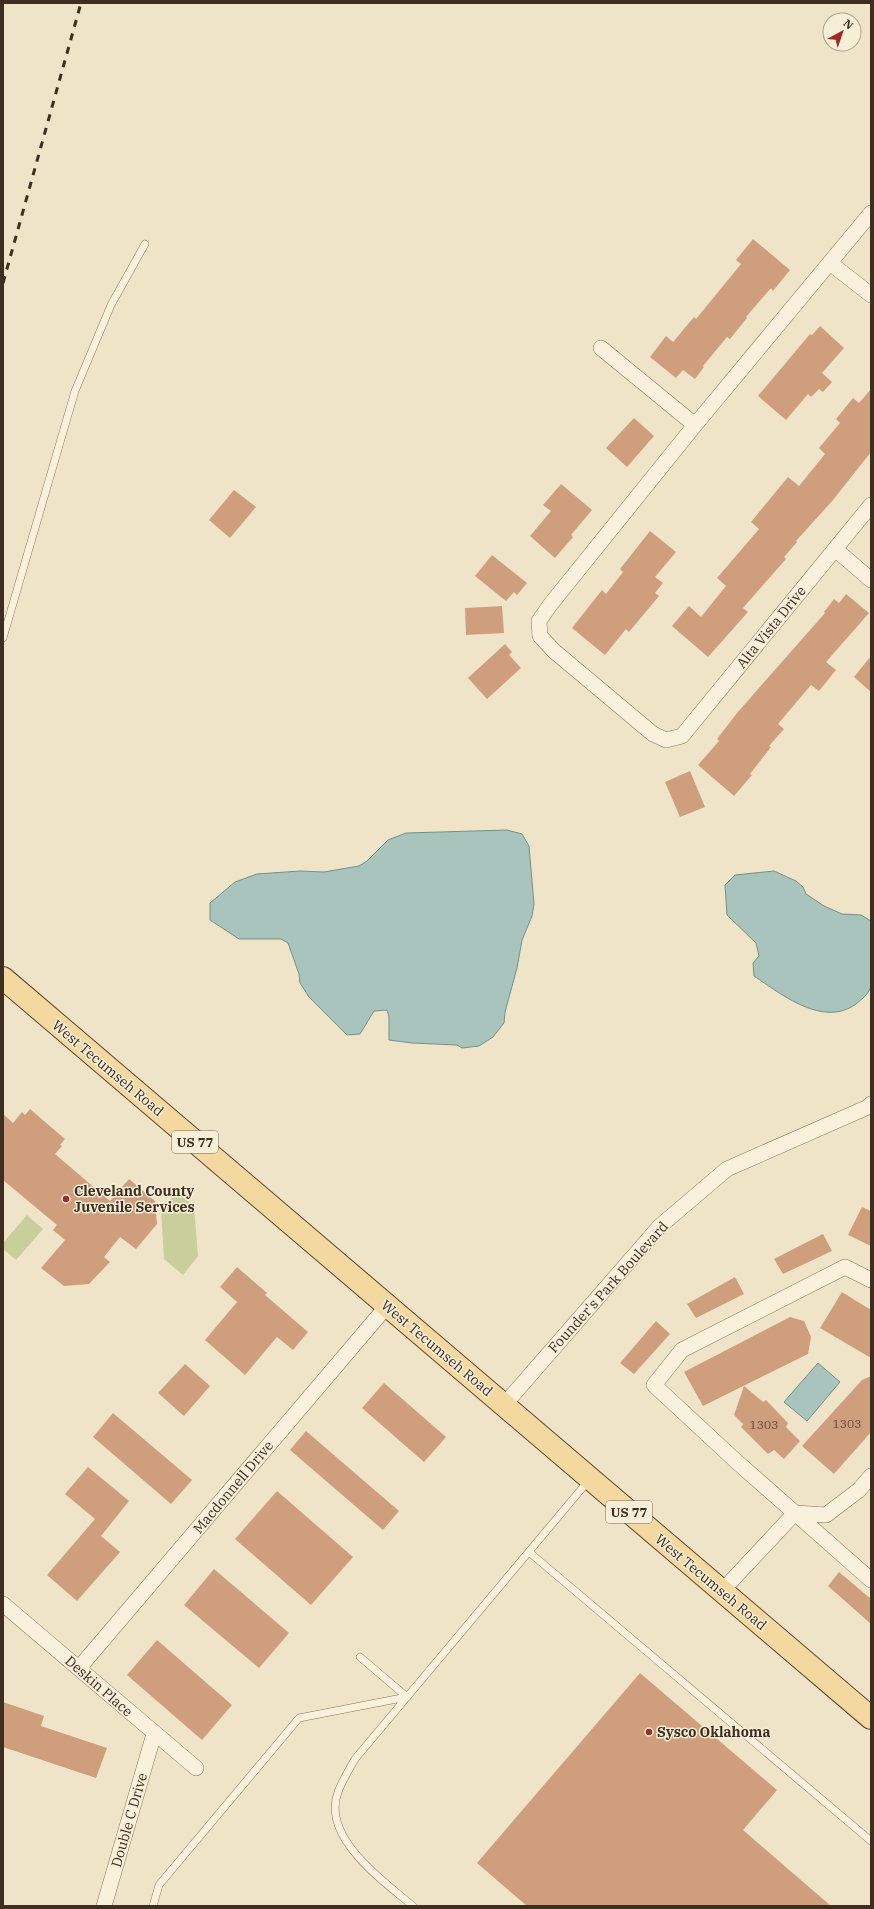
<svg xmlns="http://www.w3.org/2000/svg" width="874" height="1909" font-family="'IBM Plex Serif',serif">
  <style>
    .green { fill: #c9cf9b }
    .water { fill: #a9c4bc; stroke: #6f938a }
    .building { fill: #cf9f7d }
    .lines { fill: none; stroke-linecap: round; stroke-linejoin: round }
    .service-casing { stroke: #8d765c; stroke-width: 8 }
    .minor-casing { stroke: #8d765c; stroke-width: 16 }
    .primary-casing { stroke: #5b4430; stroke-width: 24 }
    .service { stroke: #faf1dc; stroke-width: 7 }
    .minor { stroke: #faf1dc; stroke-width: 15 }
    .primary { stroke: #f3d9a0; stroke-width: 22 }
    .rail { stroke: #3d2e20; stroke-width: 3; stroke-dasharray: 7 7; stroke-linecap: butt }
    .poi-dot { fill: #9e2a2b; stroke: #f7eed8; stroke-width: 1.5 }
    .labels { text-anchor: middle; stroke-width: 3; stroke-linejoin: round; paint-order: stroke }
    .number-label { font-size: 12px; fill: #624a37 }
    .shield { fill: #f7eed8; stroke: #756857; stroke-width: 1 }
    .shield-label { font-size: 13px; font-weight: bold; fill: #3d2e20 }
    .street-label { font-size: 14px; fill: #3d2e20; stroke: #f7eed8 }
    .poi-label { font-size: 14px; font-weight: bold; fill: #3d2e20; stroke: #f7eed8; text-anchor: start }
  </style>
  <rect width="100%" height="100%" fill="#f0e4c8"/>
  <path class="green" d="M177 1192 194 1206 198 1256 183 1275 164 1259 161 1209Z
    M27 1215 43 1229 16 1260 3 1249V1243Z"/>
  <path class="water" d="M507 830 522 834 529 846 534 904 532 916 522 940 517 968 505 1012 504 1023 493 1037 479 1046 462 1048 457 1045 412 1043 389 1040V1017L387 1010 374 1011 360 1034 347 1035 309 997 300 983 299 974 288 943 281 939H239L210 920V903L235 882 257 874 300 871 324 872 359 866 367 861 388 840 406 833Z
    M774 871 796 881 803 887 806 894 824 906 842 914 861 915 871 921C871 940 874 968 871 985 870 993 862 999 856 1004 823 1028 781 994 754 976L753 963 759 956 756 943 727 915 725 885 735 875Z
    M818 1363 840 1382 807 1421 784 1402Z"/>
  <path class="building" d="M753 239 790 270 773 291 771 288 746 317 747 318 730 339 727 337 703 366 704 367 695 379 683 370 676 378 650 357 666 336 673 342 694 317 696 319 741 264 736 260Z
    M820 326 844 348 822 373 832 382 823 392 819 389 811 397 808 394 786 420 758 396 810 334 812 335Z
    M871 389V452L833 500 796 541 797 542 784 557 786 559 743 608 748 612 708 657 672 626 689 606 701 617 726 586 717 578 759 529 751 522 788 477 799 486 825 454 819 448 840 423 836 419 853 398 859 403Z
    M634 418 654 436 627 467 606 448Z
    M561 484 592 510 571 535 573 537 555 558 530 536 551 511 543 505Z
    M234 490 256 507 230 538 209 520Z
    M650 531 676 552 655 577 663 583 655 593 659 596 629 632 626 629 605 655 572 628 602 590 606 594 623 572 620 569Z
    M492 555 527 583 517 595 514 592 506 601 475 576Z
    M846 594 869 613 826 662 836 670 819 691 811 685 778 724 784 729 769 746 771 747 750 774 752 775 734 796 698 765 719 741 717 739 737 713 825 613 824 612 834 599 839 603Z
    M502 606 504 633 466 635 465 608Z
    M505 644 512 652 509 655 521 668 487 699 468 678Z
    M871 656V692L854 677Z
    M690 771 705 807 680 817 665 782Z
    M30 1109 65 1139 60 1145 62 1146 55 1154 110 1201 129 1179 155 1201 157 1224 136 1249 120 1237 104 1257 110 1262 89 1284 64 1286 41 1268 65 1240 53 1230 57 1225 3 1180V1114L13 1123 22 1112 25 1115Z
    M862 1207 871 1211V1246L848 1235Z
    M823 1234 832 1251 783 1274 774 1259Z
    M237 1267 267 1293 265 1295 308 1332 293 1350 277 1337 245 1375 205 1340 237 1302 220 1287Z
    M735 1277 744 1294 696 1318 687 1304Z
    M842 1292 871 1310V1358L820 1328Z
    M790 1317 804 1321 811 1337 808 1354 703 1406 684 1372Z
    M656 1321 670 1334 634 1374 620 1363Z
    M185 1364 210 1386 184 1416 158 1393Z
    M871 1376V1432L834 1474 802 1446 862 1380Z
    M384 1383 446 1437 424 1462 362 1408Z
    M744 1386 763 1402 766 1400 788 1423 786 1427 800 1441 784 1459 774 1450 768 1454 741 1427 743 1424 734 1415Z
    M113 1413 192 1480 171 1504 93 1437Z
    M306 1431 399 1511 383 1530 290 1450Z
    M88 1467 129 1501 101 1536 120 1552 77 1601 47 1575 95 1519 65 1494Z
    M277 1491 353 1557 311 1605 235 1539Z
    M214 1569 289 1633 259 1668 184 1605Z
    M839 1572 871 1599V1624L828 1586Z
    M157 1640 232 1705 202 1740 127 1675Z
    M640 1673 777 1790 743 1830 831 1906H527L477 1863Z
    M3 1702 44 1716 41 1726 107 1748 96 1778 3 1747Z"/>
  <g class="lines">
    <defs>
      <path id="service" d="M3 638 75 391 111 305 145 244
        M529 1552 871 1841
        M360 1657 407 1697
        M153 1906 159 1885 299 1718 407 1697
        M413 1906C383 1881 321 1837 338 1792 342 1781 349 1770 355 1759L589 1480"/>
      <path id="minor" d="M871 213 695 425 550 605 539 621 540 636 554 651 653 734 666 740 682 736 871 505
        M830 263 871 295
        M601 348 695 425
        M835 549 871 580
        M871 1280 845 1267 682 1350 654 1385 737 1462 871 1580
        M504 1405 660 1226 727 1169 868 1107 871 1104
        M722 1591 795 1513 826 1515 859 1490 871 1476
        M3 1604 196 1768
        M79 1668 387 1306
        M104 1906 154 1734"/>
      <path id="primary" d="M3 978 871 1718"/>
    </defs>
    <use href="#service" class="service-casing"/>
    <use href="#minor" class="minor-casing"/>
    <use href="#primary" class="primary-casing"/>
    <use href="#service" class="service"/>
    <use href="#minor" class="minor"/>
    <use href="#primary" class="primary"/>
    <path class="rail" d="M3 283 81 3"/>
  </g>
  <g class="poi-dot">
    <circle cx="66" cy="1199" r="4"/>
    <circle cx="649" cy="1732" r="4"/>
  </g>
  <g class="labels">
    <g class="number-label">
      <text x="847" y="1428">1303</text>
      <text x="764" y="1429">1303</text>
    </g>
    <g class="shield">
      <rect x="172" y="1131" width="46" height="22" rx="3"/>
      <rect x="606" y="1501" width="46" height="22" rx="3"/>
    </g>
    <g class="shield-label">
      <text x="195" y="1147">US 77</text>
      <text x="629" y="1517">US 77</text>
    </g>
    <g class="street-label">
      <text transform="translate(771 627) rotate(-51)" y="5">Alta Vista Drive</text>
      <text transform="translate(108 1068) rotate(40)" y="5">West Tecumseh Road</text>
      <text transform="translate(608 1287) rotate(-48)" y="5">Founder's Park Boulevard</text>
      <text transform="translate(437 1348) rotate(40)" y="5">West Tecumseh Road</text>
      <text transform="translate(233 1487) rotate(-50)" y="5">Macdonnell Drive</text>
      <text transform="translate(711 1582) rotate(40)" y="5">West Tecumseh Road</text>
      <text transform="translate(99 1686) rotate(41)" y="5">Deskin Place</text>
      <text transform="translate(129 1820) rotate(-74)" y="5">Double C Drive</text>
    </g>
    <g class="poi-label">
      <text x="74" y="1196">Cleveland County<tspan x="74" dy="16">Juvenile Services</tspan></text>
      <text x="657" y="1737">Sysco Oklahoma</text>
    </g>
  </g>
  <rect width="874" height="1909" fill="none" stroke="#3d2e20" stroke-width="8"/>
  <g transform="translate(842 32) rotate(40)"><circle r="19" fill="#f7eed8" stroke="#ada18e"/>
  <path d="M0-3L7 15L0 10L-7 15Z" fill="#9e2a2b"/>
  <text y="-6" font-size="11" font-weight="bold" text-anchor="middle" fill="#3d2e20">N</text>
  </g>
</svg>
